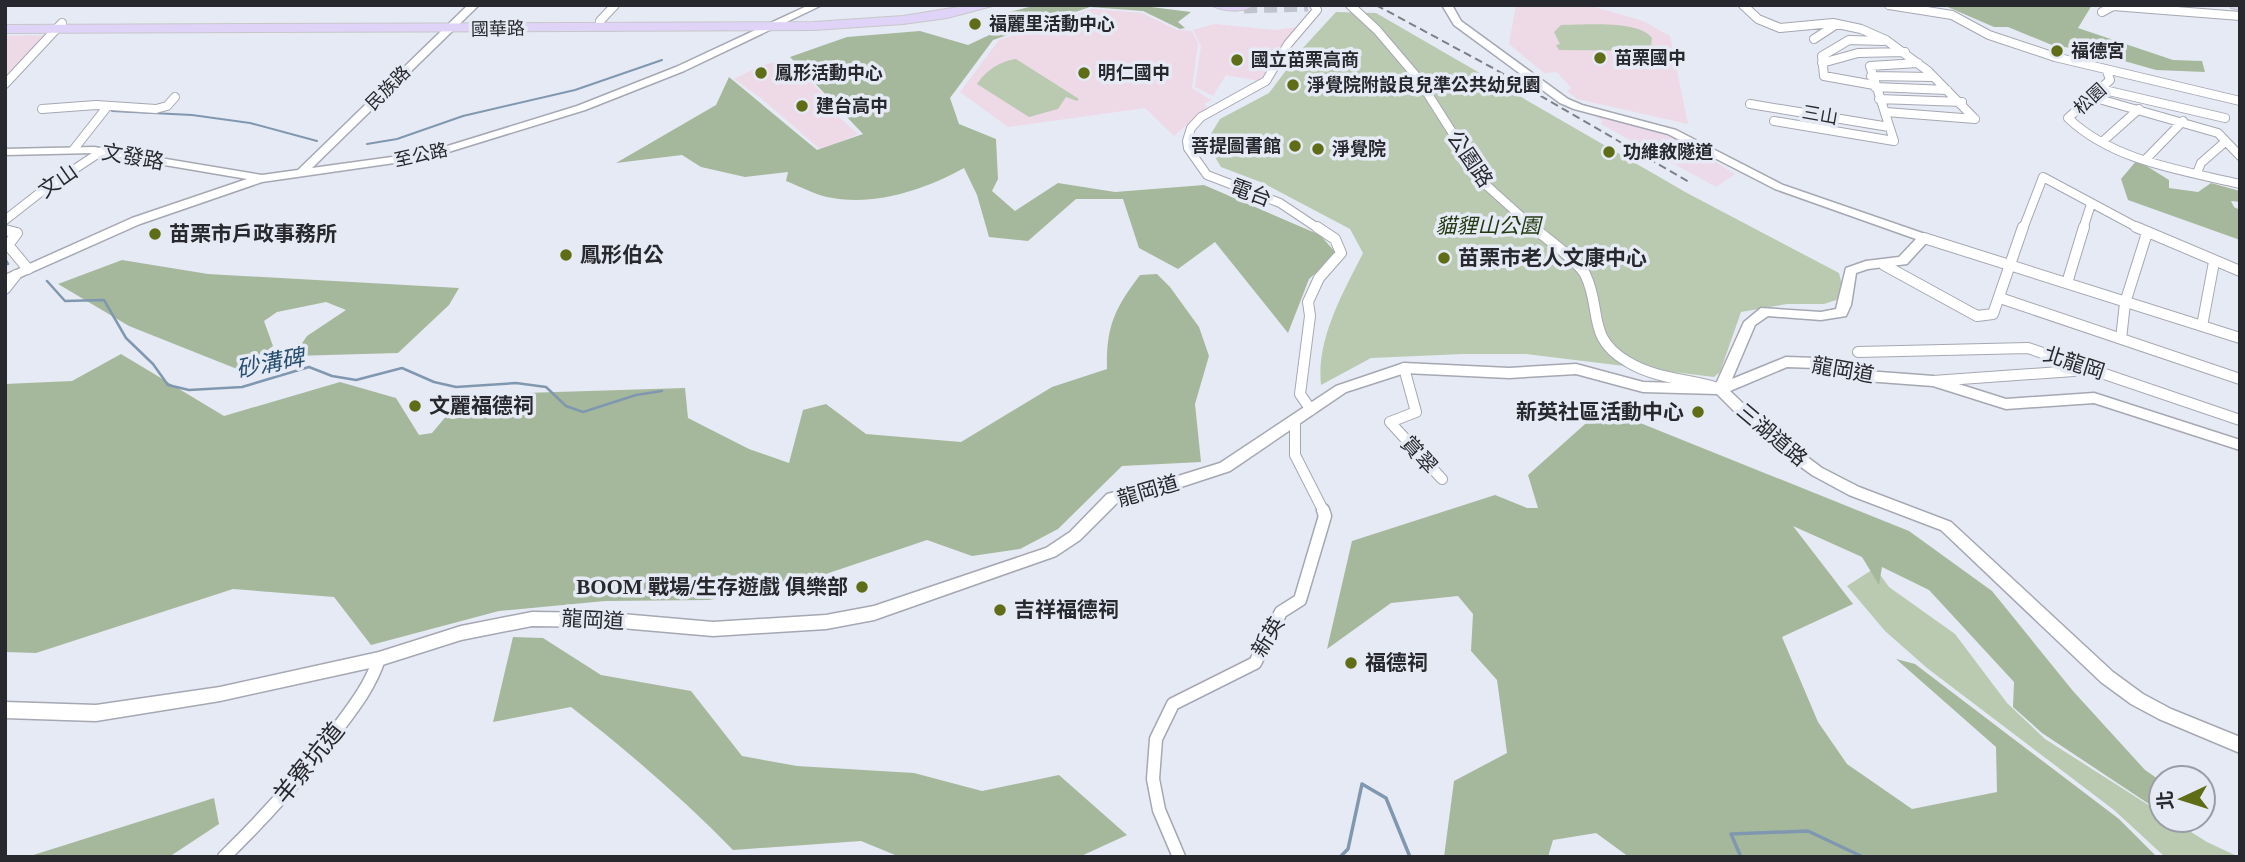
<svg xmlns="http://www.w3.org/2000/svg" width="2245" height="862" font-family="'Times New Roman','Noto Sans TC',serif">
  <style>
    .industrial { fill: #ecdaea }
    .education { fill: #eed9e7 }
    .green { fill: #b9cab0 }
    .forest { fill: #a6b89c }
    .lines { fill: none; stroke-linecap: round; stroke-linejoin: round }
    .stream-far2 { stroke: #8098af; stroke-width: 2 }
    .stream-far1 { stroke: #8098af; stroke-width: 2.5 }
    .stream { stroke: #8098af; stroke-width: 3.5 }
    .primary-tunnel { stroke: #c0c3cd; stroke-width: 13; stroke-dasharray: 13 7; stroke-linecap: butt }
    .minor-far2-casing { stroke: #a5a8b2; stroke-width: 10 }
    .minor-far1-casing { stroke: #a5a8b2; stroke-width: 12 }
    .minor-casing { stroke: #a5a8b2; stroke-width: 15 }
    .tertiary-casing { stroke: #a5a8b2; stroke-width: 3 }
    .primary-casing { stroke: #c7c7c9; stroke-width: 2 }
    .minor-far2 { stroke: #fff; stroke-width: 8 }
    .minor-far1 { stroke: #fff; stroke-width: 10 }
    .minor { stroke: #fff; stroke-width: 12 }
    .tertiary { fill: #fff; fill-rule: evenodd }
    .primary { fill: #dfd4f7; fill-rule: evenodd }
    .rail { stroke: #7e8088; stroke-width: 2; stroke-dasharray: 8 4.5; stroke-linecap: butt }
    .poi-dot { fill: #5f6d17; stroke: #e6eaf5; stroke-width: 2.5 }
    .labels { text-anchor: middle; stroke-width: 7; stroke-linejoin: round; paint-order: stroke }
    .far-poi-label { font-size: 18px; font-weight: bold; fill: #28292e; stroke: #e6eaf5; text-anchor: start }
    .far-street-label { font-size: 18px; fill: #28292e; stroke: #e6eaf5 }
    .street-label { font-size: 21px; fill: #28292e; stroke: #e6eaf5 }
    .park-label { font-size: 21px; font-style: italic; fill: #223a10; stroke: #e6eaf5 }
    .poi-label { font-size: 21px; font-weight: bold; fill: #28292e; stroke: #e6eaf5; text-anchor: start }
    .water-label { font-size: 23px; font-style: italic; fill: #274f72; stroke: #e6eaf5 }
    .near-street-label { font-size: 24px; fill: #28292e; stroke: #e6eaf5 }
  </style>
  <rect width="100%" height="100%" fill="#e6eaf5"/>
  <path class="industrial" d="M1596 115 1648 128 1679 140 1735 174 1716 187 1601 124 1603 121 1597 118Z"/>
  <path class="education" d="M1516 5 1595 7 1643 21 1670 36 1688 124 1577 99 1567 91 1571 88 1557 72 1544 73 1509 44Z
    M1092 9 1142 13 1177 30 1192 31 1198 43 1192 88 1211 100 1204 104 1207 107 1174 136 1145 108 1008 127 960 92 999 40Z
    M1215 24 1274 30 1298 27 1259 81 1226 75 1213 96 1195 87 1201 46 1193 30Z
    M45 35 5 76V36Z
    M782 60 813 84 841 112 837 115 858 134 821 150 762 99 734 79 760 66Z"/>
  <path class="green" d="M1336 12 1376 13 1687 193 1839 273 1845 297 1824 304H1787L1741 312 1720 372 1714 377 1526 354H1463L1371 358 1321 385C1316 339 1343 293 1363 253L1350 229 1263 183 1221 167 1206 142 1220 119 1269 93 1302 49Z
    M1561 25C1584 25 1639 20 1652 38L1651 45 1656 46 1659 51 1559 50 1556 45 1560 44 1554 32Z
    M1016 59 1079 99 1077 101 1066 97 1058 109 1029 117 977 84C986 70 1001 61 1016 59Z
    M1875 568 1889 587 1955 634 2007 703 2045 739 2161 813V820H2172L2207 842 2239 857H2165L2114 810 1927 668 1885 631 1847 586Z"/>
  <path class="forest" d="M1037 5H1135L1191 12 1178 22 1185 28 1180 29 1143 11 1090 7 993 40 950 98 959 124 996 139 998 179 992 191 1015 211 1058 183 1115 192 1204 185 1320 235 1337 254 1309 279 1288 333 1215 242 1178 269 1139 248 1123 199H1076L1028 241 989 237 977 195 964 168C924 190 874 207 827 197 814 194 799 186 786 181L788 172 745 177 701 167 682 155 616 163 716 105 729 77 817 150 863 134 790 57 847 37 920 31 968 45 1000 30 997 15Z
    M1943 5H2092L2078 28 2173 60 2202 61 2205 72 2156 70 2089 51 2052 45 2008 27H1994Z
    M2137 160 2169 180V188L2198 192 2211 183 2240 191V202L2231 201 2234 207 2240 210V240L2128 200 2121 179Z
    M122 260 208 274 459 288 449 305 398 353 293 356 307 336 346 310 326 302 277 312 264 321 273 346 242 371 129 326 58 284Z
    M1157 274 1170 287 1199 327 1209 356 1195 404 1201 462 1122 466 1058 529 1020 549 972 556 927 540 811 579 709 600 605 601 499 611 371 645 334 597 233 589 36 653 5 652V384L72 381 121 354 224 416 340 382 396 398 419 435 432 433 464 395 685 388 688 418 749 449 789 463 803 410 826 404 866 434 961 442 1052 387 1107 369C1106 326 1115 308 1140 275Z
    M1603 408 1909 531 1992 591 2073 691 2145 770 2161 781V812L2042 733 2013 707 2014 682 1929 590 1882 567 1879 585 1862 557 1793 526 1853 604 1782 637 1818 722 1847 764 1912 809 1997 792 1996 747 1896 659 1915 664 2119 819 2157 857H1629L1596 833 1553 840 1548 857H1444L1454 781 1507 753 1497 680 1471 651 1473 614 1458 596 1391 603 1327 649 1352 541 1495 495 1527 508H1538L1528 475Z
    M513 637 543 638 601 675 691 691 742 756 797 766 914 773 982 791 1059 775 1127 835 1079 857H900L861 841 733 850C682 798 628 751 571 707L493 722Z
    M214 798 219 824 169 857H27Z"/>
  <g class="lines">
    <path class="stream-far2" d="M112 111 192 115 250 123 317 141
      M367 144 397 139 463 116 575 90 662 60"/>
    <path class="stream-far1" d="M5 259 8 264
      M47 281 65 301 104 300 126 338 153 364 168 385 189 390 242 387 309 367 332 376 356 380 402 368 434 382 456 387 516 383 546 387 566 406 583 412 636 395 662 391"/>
    <path class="stream" d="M1340 857 1348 849 1362 784 1386 798 1410 857
      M1741 857 1731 834 1808 831 1863 857"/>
    <path class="primary-tunnel" d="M1244 7 1308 5"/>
    <defs>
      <path id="minor-far2" d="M1314 5 1317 10 1288 44 1266 81 1201 117 1191 128 1187 141 1188 148 1207 175 1280 203 1319 229
        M1350 5 1377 30 1417 77 1485 184 1535 229
        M1743 5 1758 19 1780 28 1833 23 1861 29 1886 40 1928 71 1975 119
        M1889 5 1952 15 1989 35 2055 57 2240 101
        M2102 12 2113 6 2240 16
        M600 21 615 5
        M1814 39 1837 24
        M1822 63 1858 53 1905 52
        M2107 71 2110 80 2068 118C2113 161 2181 170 2240 184
        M1871 76 1933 77
        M5 84 62 23
        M1874 85 1824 76 1822 56 1849 40 1883 41
        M1875 87 1947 90
        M2100 89 2225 118
        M2092 97 2218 133 2240 156
        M1879 99 1962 102
        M1750 104 1889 127
        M42 109 96 105 156 109 167 106 175 97
        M1886 112 1975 119
        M1774 121 1894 141
        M1894 141 1870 66 1918 63
        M2102 142 2139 109
        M74 149 107 107
        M2145 160 2183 121
        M2197 173 2201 163 2225 142
        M5 220 46 188 102 151
        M2023 229 2043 177 2140 229
        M2083 229 2091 204"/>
      <path id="minor-far1" d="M1533 227C1547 239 1577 260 1585 274 1603 310 1585 337 1628 362 1654 378 1686 379 1715 387
        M2136 227 2240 271
        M5 230 17 233 8 245 28 269
        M1924 238 2240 338
        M1884 265 1977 316 1993 314 2023 227
        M2067 283 2084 227
        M5 289 16 275
        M2000 298 2240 379
        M2202 326 2214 262
        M2121 339 2125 303 2147 233
        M1858 352 2028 348 2240 420
        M1404 368 1416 412 1390 422 1442 479
        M1933 381 2088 370
        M1311 410 1300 394 1310 316 1308 302 1319 278 1341 253 1335 239 1317 227
        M1295 421V455L1324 512"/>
      <path id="minor" d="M224 857C264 818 301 777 335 732 352 709 370 687 379 659
        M1179 857 1159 810 1153 779 1156 739 1173 704 1255 663 1281 612 1300 600 1325 516 1323 510"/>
      <path id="tertiary" d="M468 5H479L312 168 428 152 577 106 676 67 809 5H822L684 71 585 110 429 158 262 182 140 224 5 284V275L132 218 247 179 94 153 5 155V149L94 147 262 175 298 170Z
        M1442 5H1452L1461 21 1568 99 1582 105 1676 130 1783 185 1928 235 1930 238 1928 241 1907 264 1868 269 1856 273 1851 305 1846 316 1821 320 1768 316 1755 325 1732 379 1786 357 1817 358 1853 370 1933 376 2006 399 2094 393 2240 440V450L2094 403 2006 409 1933 386 1852 380 1816 368 1787 367 1730 391 1771 430 1822 468 1859 487 1951 522 2113 672 2143 694 2171 709 2240 737V753L2159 719 2131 704 2101 682 1941 530 1849 495 1812 475 1761 438 1717 394 1643 392 1576 374 1509 378 1405 373 1346 392 1230 471 1178 488 1117 503 1080 540 1056 556 874 620 826 629 713 636 610 627 532 626 461 640 379 666 220 701 96 721 5 718V702L96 705 220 687 379 652 461 626 532 612 610 613 713 622 826 615 874 606 1046 548 1070 532 1107 494 1178 476 1220 463 1336 386 1404 363 1509 368 1576 364 1643 382 1716 384 1744 322 1761 308 1821 312 1836 309 1846 268 1866 261 1899 257 1916 239 1775 189 1668 134 1574 109 1560 103 1454 25Z"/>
      <path id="primary" d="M971 5H996L947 18 903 24 814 30 5 33V25L814 22 903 16Z
        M1211 5H1249L1250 7C1242 13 1220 11 1211 5Z
        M2229 5H2240V10L2231 8Z"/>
    </defs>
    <use href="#minor-far2" class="minor-far2-casing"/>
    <use href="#minor-far1" class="minor-far1-casing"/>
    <use href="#minor" class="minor-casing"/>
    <use href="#tertiary" class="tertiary-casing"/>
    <use href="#primary" class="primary-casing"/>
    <use href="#minor-far2" class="minor-far2"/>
    <use href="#minor-far1" class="minor-far1"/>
    <use href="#minor" class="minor"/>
    <use href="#tertiary" class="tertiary"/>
    <use href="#primary" class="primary"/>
    <path class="rail" d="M1376 5 1491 67 1689 182"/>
  </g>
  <g class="poi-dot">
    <circle cx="975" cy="24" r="7"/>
    <circle cx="2057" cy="51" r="7"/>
    <circle cx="1600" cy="58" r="7"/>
    <circle cx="1237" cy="60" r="7"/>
    <circle cx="761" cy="73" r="7"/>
    <circle cx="1084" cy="73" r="7"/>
    <circle cx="1293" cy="85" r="7"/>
    <circle cx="802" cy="106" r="7"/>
    <circle cx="1295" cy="146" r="7"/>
    <circle cx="1318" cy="149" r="7"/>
    <circle cx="1609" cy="152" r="7"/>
    <circle cx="155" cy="234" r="7"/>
    <circle cx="566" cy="255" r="7"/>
    <circle cx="1444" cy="258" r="7"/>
    <circle cx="415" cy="406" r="7"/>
    <circle cx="1698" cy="412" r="7"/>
    <circle cx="862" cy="587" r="7"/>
    <circle cx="1000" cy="610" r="7"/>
    <circle cx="1351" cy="663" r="7"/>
  </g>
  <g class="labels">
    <g class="far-poi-label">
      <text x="989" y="30">福麗里活動中心</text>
      <text x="2071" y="57">福德宮</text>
      <text x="1614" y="64">苗栗國中</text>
      <text x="1251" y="66">國立苗栗高商</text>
      <text x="775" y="79">鳳形活動中心</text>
      <text x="1098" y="79">明仁國中</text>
      <text x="1307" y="91">淨覺院附設良兒準公共幼兒園</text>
      <text x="816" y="112">建台高中</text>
      <text x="1281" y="152" text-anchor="end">菩提圖書館</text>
      <text x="1332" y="155">淨覺院</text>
      <text x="1623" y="158">功維敘隧道</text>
    </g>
    <g class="far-street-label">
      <text transform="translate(498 29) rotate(-1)" y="6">國華路</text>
      <text transform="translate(388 88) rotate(-45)" y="6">民族路</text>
      <text transform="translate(2090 99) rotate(-42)" y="6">松園</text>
      <text transform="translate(1820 115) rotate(10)" y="6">三山</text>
      <text transform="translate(421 155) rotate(-12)" y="6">至公路</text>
    </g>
    <g class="street-label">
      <text transform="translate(133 157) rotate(10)" y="7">文發路</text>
      <text transform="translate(1470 159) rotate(56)" y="7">公園路</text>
      <text transform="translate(58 181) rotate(-35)" y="7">文山</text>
      <text transform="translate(1251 193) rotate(20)" y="7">電台</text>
      <text transform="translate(2074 363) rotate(18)" y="7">北龍岡</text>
      <text transform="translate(1843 370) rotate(10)" y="7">龍岡道</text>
      <text transform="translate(1772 435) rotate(40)" y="7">三湖道路</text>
      <text transform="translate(1419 455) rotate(48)" y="7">賞翠</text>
      <text transform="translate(1148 491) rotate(-16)" y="7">龍岡道</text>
      <text transform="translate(593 620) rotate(3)" y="7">龍岡道</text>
      <text transform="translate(1268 637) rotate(-59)" y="7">新英</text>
    </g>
    <g class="park-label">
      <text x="1488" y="233">貓貍山公園</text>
    </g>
    <g class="poi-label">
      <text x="169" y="241">苗栗市戶政事務所</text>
      <text x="580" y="262">鳳形伯公</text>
      <text x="1458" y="265">苗栗市老人文康中心</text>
      <text x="429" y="413">文麗福德祠</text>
      <text x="1684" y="419" text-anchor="end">新英社區活動中心</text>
      <text x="848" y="594" text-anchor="end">BOOM 戰場/生存遊戲 俱樂部</text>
      <text x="1014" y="617">吉祥福德祠</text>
      <text x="1365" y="670">福德祠</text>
    </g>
    <g class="water-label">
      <text transform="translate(270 363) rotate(-11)" y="8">砂溝碑</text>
    </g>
    <g class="near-street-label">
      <text transform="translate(309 763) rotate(-51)" y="8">羊寮坑道</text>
    </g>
  </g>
  <rect width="2245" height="862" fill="none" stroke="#28292e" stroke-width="14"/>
  <g transform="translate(2182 799) rotate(266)"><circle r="33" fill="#e6eaf5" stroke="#9a9da5" stroke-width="2"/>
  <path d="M0-5L12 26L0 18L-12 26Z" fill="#5f6d17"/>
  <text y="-10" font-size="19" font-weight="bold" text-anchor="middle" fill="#28292e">北</text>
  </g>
</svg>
